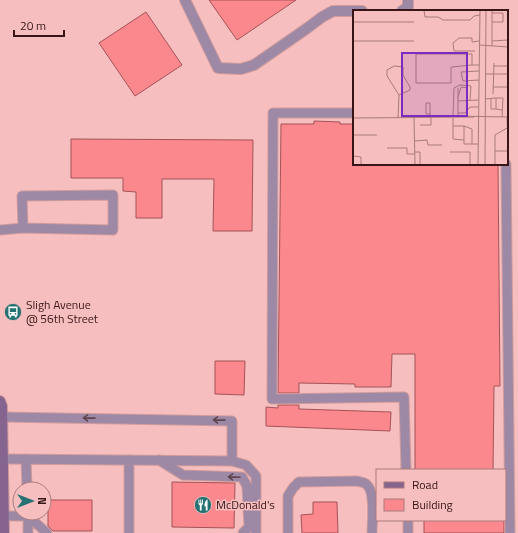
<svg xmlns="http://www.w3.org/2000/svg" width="518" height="533" font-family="'Titillium Web',sans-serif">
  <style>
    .building { fill: #fa888d; stroke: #a55358 }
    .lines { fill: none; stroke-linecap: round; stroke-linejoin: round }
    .lane-casing { stroke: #d09c9d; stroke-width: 11 }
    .street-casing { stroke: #d09c9d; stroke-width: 12 }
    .secondary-casing { stroke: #d09c9d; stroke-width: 12 }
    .lane { stroke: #9d88a5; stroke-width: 9 }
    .street { stroke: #9d88a5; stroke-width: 10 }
    .secondary { stroke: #85658f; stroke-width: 10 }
    .oneway { stroke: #604450 }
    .labels { text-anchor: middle; stroke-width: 3; stroke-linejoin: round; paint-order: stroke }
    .poi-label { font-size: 12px; fill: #381618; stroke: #f6bebe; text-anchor: start }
    .inset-road { fill: none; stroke: #aa7b7c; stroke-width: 1 }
    .view { fill: #7b2cbf; fill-opacity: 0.15; stroke: #7b2cbf; stroke-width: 2 }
    .inset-edge { fill: none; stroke: #381618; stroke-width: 2 }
  </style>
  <rect width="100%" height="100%" fill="#f6bebe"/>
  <path class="building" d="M209 0H296L237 40Z
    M146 12 182 65 135 96 99 43Z
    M314 121 340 122V124H354V164H498L500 386H494L493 470H415V354H392L391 387H355V384L299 383V393H278L281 124H314Z
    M71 139 253 140 252 231H213L214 179H162V218H136V192L123 191V178H71Z
    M215 361H245L244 395 215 394Z
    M278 405H299V409L391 412 390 431 266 426V407L278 408Z
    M172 482 235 483 234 528 172 527Z
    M48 500H92V531H53L48 526Z
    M313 502H337L338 533H302L301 515 313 514Z
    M424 520H504V533H424Z"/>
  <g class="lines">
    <defs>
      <path id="lane" d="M354 113H273L272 399 404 397 406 470
        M506 164 510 533
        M0 230 23 228 113 230V195L22 196 23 228
        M2 417 232 421V461
        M3 459 232 461 246 465 256 476V533
        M26 459 27 489
        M129 460V533
        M159 460 183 475 242 477 247 486 249 527 243 533
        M28 514V516L47 533
        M4 516H28V533
        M408 520V533
        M288 533V496L293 488 299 482 357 481C360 482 364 482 366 484 376 491 372 522 372 533"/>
      <path id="street" d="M185 0 218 68 241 69 254 65 306 29 322 17 333 11H362
        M402 11 408 7V0"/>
      <path id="secondary" d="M0 401 2 406 4 533"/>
    </defs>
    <use href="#lane" class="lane-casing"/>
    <use href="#street" class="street-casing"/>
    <use href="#secondary" class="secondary-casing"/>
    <use href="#lane" class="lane"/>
    <use href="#street" class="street"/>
    <use href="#secondary" class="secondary"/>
  </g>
  <defs><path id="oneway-shaft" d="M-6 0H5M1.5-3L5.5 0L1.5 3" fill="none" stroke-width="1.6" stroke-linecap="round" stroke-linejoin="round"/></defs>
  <g class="oneway">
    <use href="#oneway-shaft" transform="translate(89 418) rotate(-179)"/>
    <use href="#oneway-shaft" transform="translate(219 420) rotate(-179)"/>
    <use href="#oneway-shaft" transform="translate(234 477) rotate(-178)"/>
  </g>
  <defs>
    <symbol id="bus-disc" viewBox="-11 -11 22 22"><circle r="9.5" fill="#267173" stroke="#f6bebe"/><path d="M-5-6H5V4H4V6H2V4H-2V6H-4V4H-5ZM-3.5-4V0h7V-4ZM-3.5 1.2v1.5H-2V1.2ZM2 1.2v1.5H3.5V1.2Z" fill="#fff"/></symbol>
    <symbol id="restaurant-disc" viewBox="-11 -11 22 22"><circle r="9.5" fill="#267173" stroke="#f6bebe"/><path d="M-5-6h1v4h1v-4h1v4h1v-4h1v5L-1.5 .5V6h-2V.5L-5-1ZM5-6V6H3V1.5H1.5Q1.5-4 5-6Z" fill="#fff"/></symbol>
  </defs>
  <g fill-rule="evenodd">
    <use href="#bus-disc" x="3" y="302" width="20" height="20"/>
    <use href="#restaurant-disc" x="193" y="495" width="20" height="20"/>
  </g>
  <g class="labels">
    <g class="poi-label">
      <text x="26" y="309">Sligh Avenue<tspan x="26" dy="14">@ 56th Street</tspan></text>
      <text x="216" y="509">McDonald's</text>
    </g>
  </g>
  <g transform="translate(353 10)">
    <rect width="155" height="155" fill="#f6bebe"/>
    <path class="inset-road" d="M71 0 72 7H85L90 10H117L121 6 127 5M0 12H61M139 12H150V3H139M0 31H61M139 31V0M127 35 155 37M139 36V31L155 30M122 41H101L100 33 106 28H119V32L126 31M119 55 98 57V73H63V44H119V55H126M141 56H155M132 64H155M126 70 110 71 108 62 126 61M140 77H155M140 84 141 53M105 87 108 77 115 78M143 88H150L149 107M132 89 143 88V99L149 100M138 89V99H143M105 91 125 90M105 103H112L117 97H125M77 104H73V93H77V108M100 106 101 78 107 75 118 76 117 90M100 106 155 107M105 106V78M154 107 155 132M0 108 121 107M45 108 46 85 34 66V60L41 56 50 57V65L57 77V80L46 85M61 108 62 155M100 108V116H111M67 115H78V108M100 116V129L111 130M0 125H24M62 131 74 130 75 135H89M119 134V119L111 116V134H125M34 138H54V144H62M142 141H155M62 142H67V155M97 142H117V155M0 146 8 147V155M125 155 127 0M132 155 133 0M142 155V125L154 118"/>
    <path class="view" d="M49 43H114V106H49Z"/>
    <rect width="155" height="155" class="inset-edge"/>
  </g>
  <rect x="376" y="469" width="130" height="52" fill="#f6bebe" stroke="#aa7b7c"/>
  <rect x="384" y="482" width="20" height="6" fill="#85658f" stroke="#aa7b7c"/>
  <text x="412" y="489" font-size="12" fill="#381618">Road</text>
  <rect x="384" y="499" width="20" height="12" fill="#fa888d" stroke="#aa7b7c"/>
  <text x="412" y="509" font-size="12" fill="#381618">Building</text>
  <g transform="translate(32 501) rotate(90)"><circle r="19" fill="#f6bebe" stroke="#aa7b7c"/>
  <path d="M0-3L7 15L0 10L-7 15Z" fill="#267173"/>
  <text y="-6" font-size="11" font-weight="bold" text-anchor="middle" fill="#381618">N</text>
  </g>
  <path d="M14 30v6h50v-6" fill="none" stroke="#381618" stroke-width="2"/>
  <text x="20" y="30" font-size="12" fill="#381618" stroke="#f6bebe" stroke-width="3" paint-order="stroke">20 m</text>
</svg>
